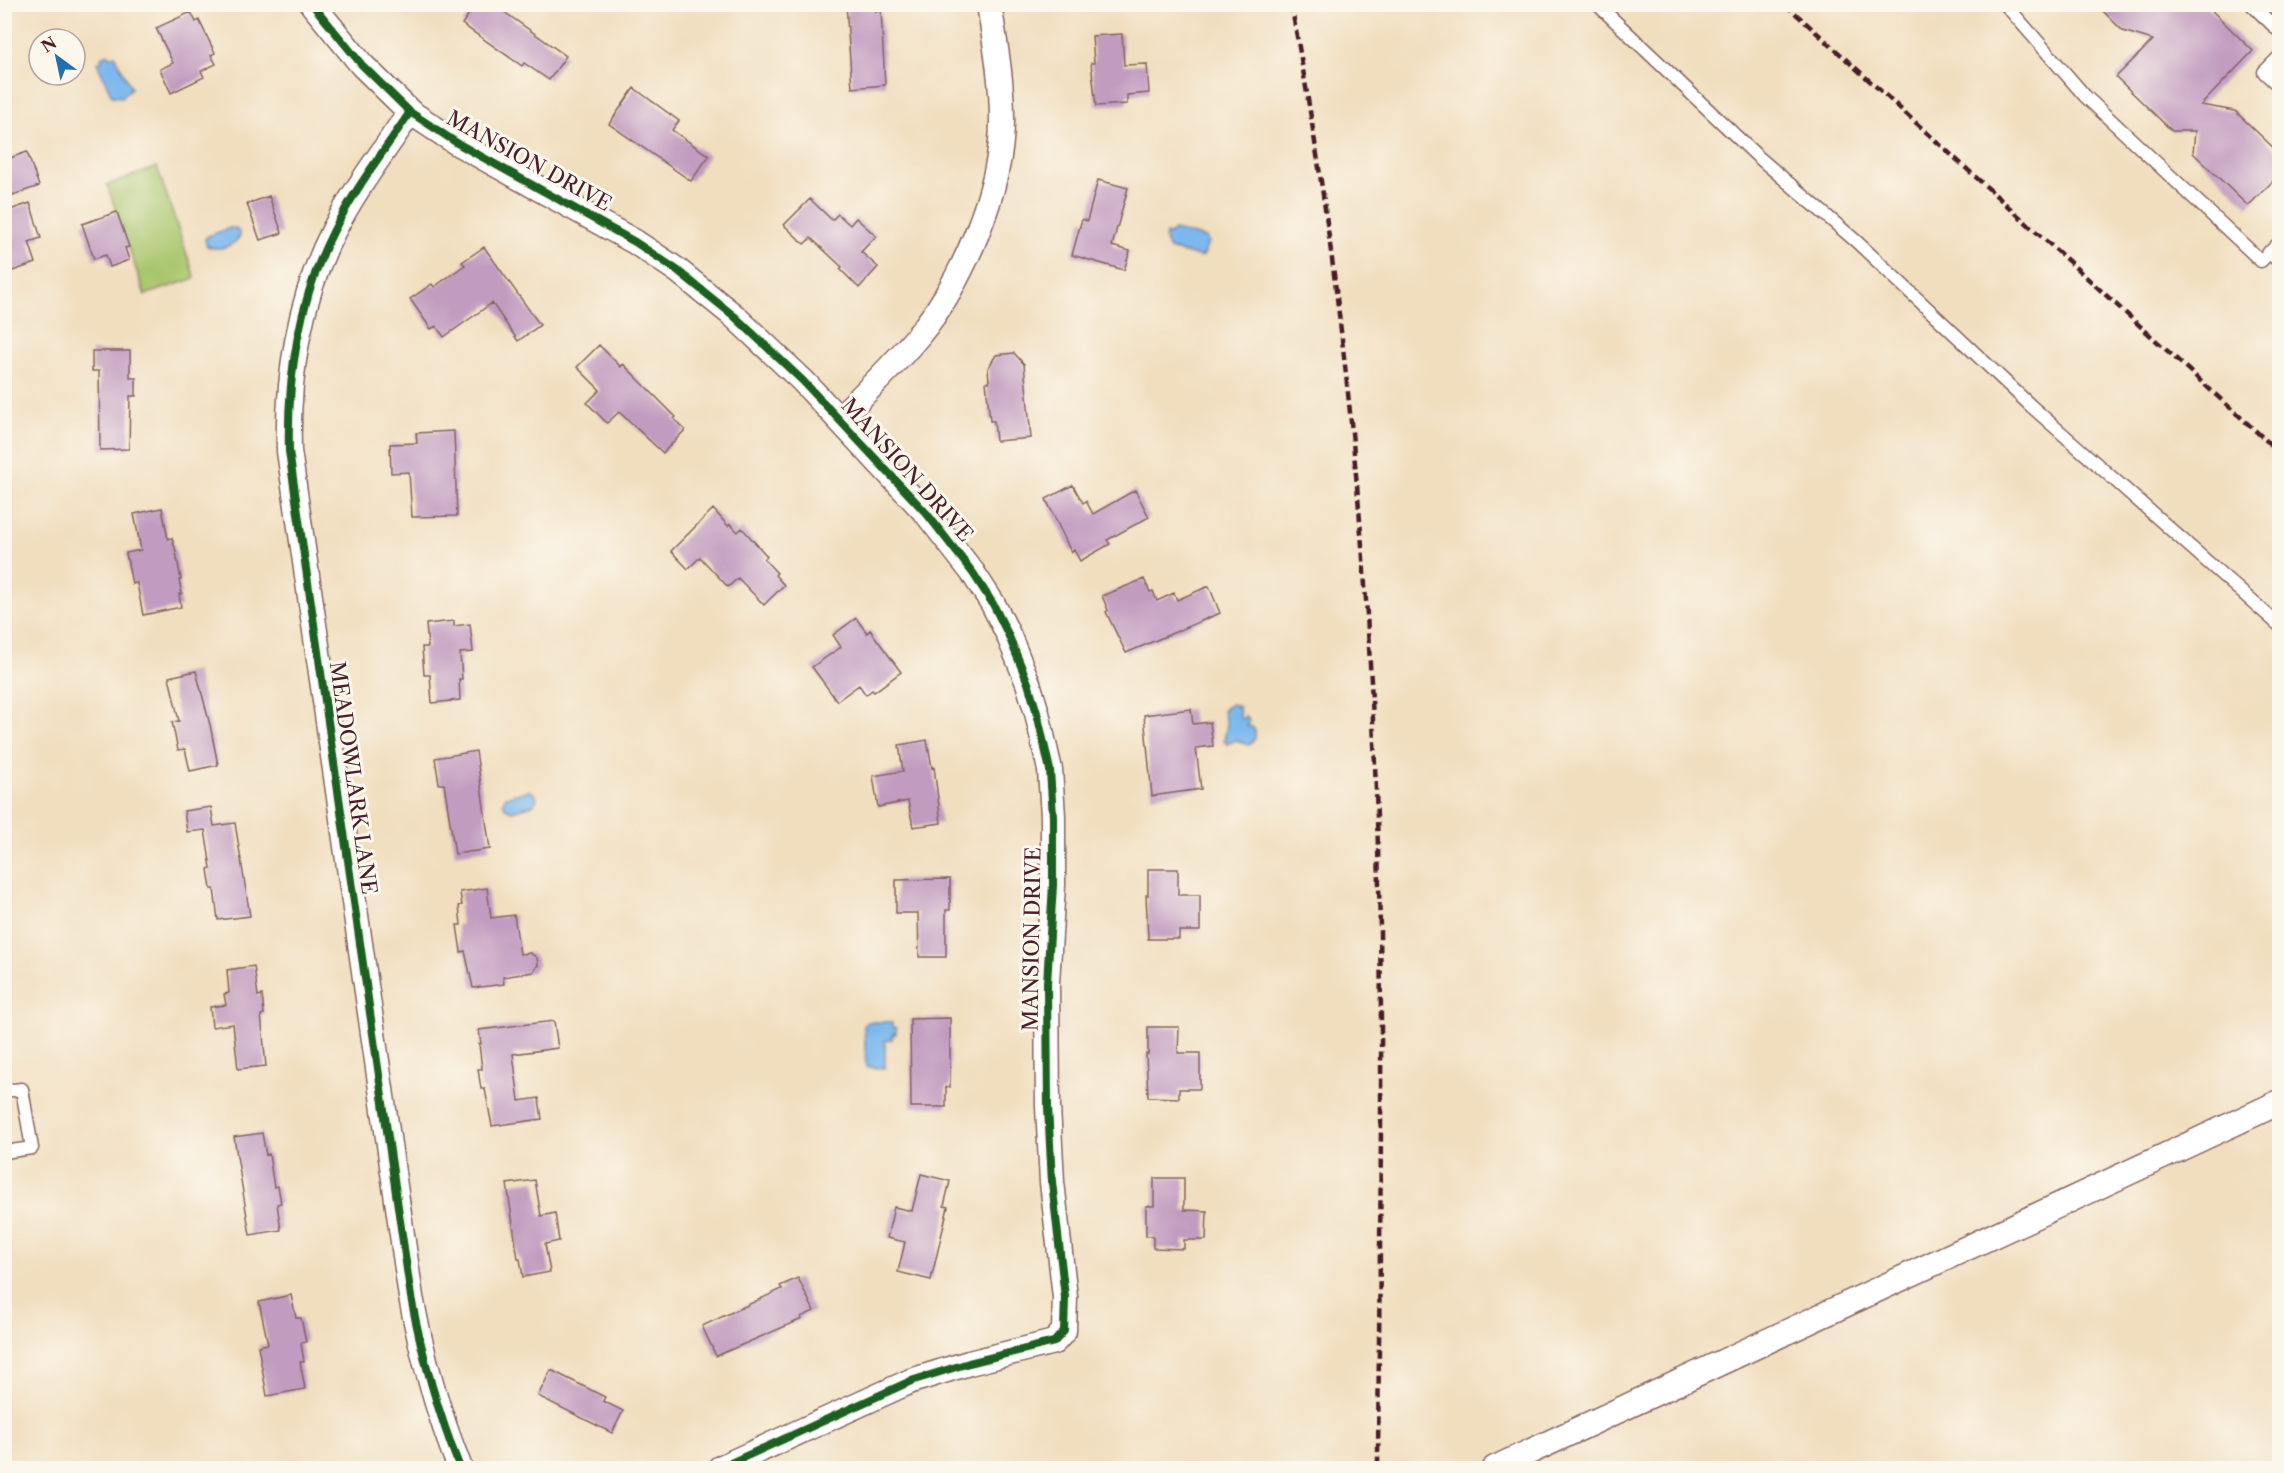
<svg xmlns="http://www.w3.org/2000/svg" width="2284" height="1473" font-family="'Libre Caslon Text',serif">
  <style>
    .green { fill: #a9c66d; stroke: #7a724c; stroke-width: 1.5 }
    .water { fill: #7bb8ed; stroke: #626c8c; stroke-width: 1.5 }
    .building { fill: #c19bc0 }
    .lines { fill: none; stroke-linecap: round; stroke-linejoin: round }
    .lane-casing { stroke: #84625f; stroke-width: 15 }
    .street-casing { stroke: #84625f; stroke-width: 27 }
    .lane { stroke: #fff; stroke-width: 12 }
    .street { stroke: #fff; stroke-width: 24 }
    .rail { stroke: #4a1f2b; stroke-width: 4.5; stroke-dasharray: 9 4.5; stroke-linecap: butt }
    .cycleway-casing { stroke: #fbf7ec; stroke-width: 11 }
    .cycleway { stroke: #1b5e20; stroke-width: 8 }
    .labels { text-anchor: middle; stroke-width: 6; stroke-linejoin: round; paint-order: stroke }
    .street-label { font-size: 21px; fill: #4a1f2b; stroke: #fbf7ec }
  </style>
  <rect width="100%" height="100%" fill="#fbf7ec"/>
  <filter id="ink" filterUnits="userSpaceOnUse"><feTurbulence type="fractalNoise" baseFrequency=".0167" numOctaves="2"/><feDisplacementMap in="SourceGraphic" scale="12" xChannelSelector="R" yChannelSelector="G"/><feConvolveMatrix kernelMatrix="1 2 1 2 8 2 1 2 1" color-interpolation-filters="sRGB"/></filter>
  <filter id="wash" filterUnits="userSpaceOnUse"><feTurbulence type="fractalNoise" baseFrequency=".008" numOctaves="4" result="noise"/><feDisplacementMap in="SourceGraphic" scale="24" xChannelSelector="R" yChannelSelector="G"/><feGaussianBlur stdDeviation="1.35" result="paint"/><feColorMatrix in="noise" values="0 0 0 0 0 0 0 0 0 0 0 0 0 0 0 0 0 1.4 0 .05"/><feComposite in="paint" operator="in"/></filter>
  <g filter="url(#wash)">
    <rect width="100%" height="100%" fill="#f1debf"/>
    <path class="green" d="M157 167 195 278 145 295 107 185Z"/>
    <path class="water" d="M108 54 110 57 115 55 131 88 122 97 112 96 97 63 102 61 101 57Z
      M230 228C236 227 239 231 240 236 234 247 217 251 207 246L205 239 208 236Z
      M1174 230 1206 238 1208 242 1204 255 1201 257 1169 249 1165 241 1166 234 1169 235Z
      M1232 704 1239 707 1240 718 1243 719 1245 716 1249 719 1247 726 1252 727 1255 731V739L1249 745 1236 740 1227 744 1224 740 1227 725 1223 711 1226 707Z
      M527 791H531L536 795 537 799 533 805 512 811 505 808 503 803 505 797Z
      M867 1022H891L893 1027 896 1028V1034H893L892 1039 885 1041V1068L866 1067 864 1025Z"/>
    <g id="blocks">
      <path class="building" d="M476 4H493L566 56 549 80 524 63 522 66 462 24Z
        M846 4H876V11L881 10 885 85 852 88Z
        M2096 4H2205L2253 51 2201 105 2235 111 2280 154V174L2248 206 2193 153 2195 131H2172L2116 77 2153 40 2123 31Z
        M191 12 196 22 199 20 215 53 211 55 216 64 201 71 204 77 171 93 160 69 173 63 156 28Z
        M1122 34 1124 65 1147 64 1149 93 1127 95V104L1096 106 1091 63H1094L1092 36Z
        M634 88 679 121 672 130 709 156 691 181 609 124Z
        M27 152 39 186 13 195 4 171V160Z
        M1098 180 1128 188 1112 246 1130 251 1124 270 1072 255 1082 219 1087 221Z
        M269 196 282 233 260 240 247 204Z
        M810 199 832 220 838 214 850 225 856 218 876 236 861 252 878 267 859 288 840 269 842 267 811 238 804 244 784 225Z
        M30 203 41 238 29 242 36 263 4 274V212Z
        M117 212 129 247 125 248 129 260 110 267 106 255 94 259 82 224Z
        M484 247 540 325 518 341 492 303 444 337 436 326 431 329 410 299 432 284 434 287 465 265 462 262Z
        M599 345 621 367 623 364 676 417 674 419 685 430 663 453 619 412 607 423 587 403 600 390 577 367Z
        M92 351H130V378H136V396H130L129 449 100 450 99 371H92Z
        M1014 353 1024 364 1031 438 996 441 994 421H990L986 382H989L988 368 996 355Z
        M454 431 457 516 412 517 409 472 391 473 390 444 417 443 416 433Z
        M1073 485 1083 503 1086 501 1093 514 1135 490 1149 517 1107 540 1110 544 1080 561 1074 550 1071 552 1046 499Z
        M162 508 168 539 172 538 176 552 181 580H179L182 594H179L181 607 143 615 137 583 132 584 126 553 141 550 134 514Z
        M713 509 728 526 730 524 738 532 742 528 767 556 764 559 777 573 775 575 784 585 764 605 738 578 728 587 700 557 688 569 671 551Z
        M1144 579 1150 592 1153 591 1157 601 1174 593 1177 600 1209 586 1220 613 1126 653 1106 612 1108 610 1102 596Z
        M856 618 867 633 870 630 901 672 874 692 872 690 866 695 859 685 837 701 812 667 841 647 833 635Z
        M454 621V626L470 624 473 652 460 653 462 679H459L460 700 432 703 430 675H424L422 647H428L426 624Z
        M196 671 210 725 218 765 190 771 185 749 178 750 172 722 179 721 169 677Z
        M1191 709 1193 724 1210 722 1213 746 1196 748 1201 789 1152 796 1144 715Z
        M927 740 932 768 934 767 941 823 913 827 908 801 878 807 873 776 903 771 899 745Z
        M476 751 490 849 455 854 444 784H439L435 758Z
        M211 807 214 826 235 823 250 916 218 920 214 889H211L208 869 211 868 205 830 187 832 184 811Z
        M1148 869H1178V895H1200V931H1179V939H1148L1146 895H1148Z
        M950 879V910H946V957H919L918 913H896V880Z
        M487 888 491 918 514 915 520 954 530 953 537 958 538 965 533 972 503 977 504 984 473 988 465 951 461 952 457 925H461L459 906 462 905 460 892Z
        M254 966 258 996 262 995 264 1014 261 1015 266 1066 238 1069 233 1024 212 1027 210 1007 226 1005 224 994 229 993 227 970Z
        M950 1018V1087H946V1107H911L910 1019Z
        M554 1021 558 1048 513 1054 519 1101 539 1098 542 1119 492 1126 485 1089H481L478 1069H482L479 1044H481L479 1030Z
        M1148 1027H1179L1178 1053H1200V1089H1179V1098L1148 1097 1146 1054H1148Z
        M262 1133 266 1155 269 1154 274 1187 278 1186 281 1203 277 1204 281 1230 250 1235 234 1137Z
        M921 1174 950 1181 944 1206 948 1207 931 1280 898 1272 905 1242 887 1238 894 1207 912 1211Z
        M1154 1178H1184V1210L1207 1211 1206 1240H1184V1249L1153 1248V1236H1146V1206H1154Z
        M535 1180 541 1216 555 1213 559 1241 545 1244 550 1272 523 1277 520 1259H518L507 1184Z
        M798 1278 814 1311 801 1317 802 1319 716 1356 702 1326 782 1289 780 1286Z
        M291 1295 296 1318H301L306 1342 301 1343 304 1362H300L305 1389 267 1396 258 1346 268 1344 259 1302Z
        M551 1370 605 1397 603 1401 623 1411 612 1433 538 1396Z"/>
    </g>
  </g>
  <g filter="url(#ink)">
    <use href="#blocks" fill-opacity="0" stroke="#84625f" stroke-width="1.5"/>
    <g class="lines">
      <defs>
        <path id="lane" d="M1597 4 1756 155 1857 242 2031 406 2280 626
          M2005 4 2085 96 2261 261 2280 242
          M2251 4 2280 32
          M2280 56 2264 72 2280 87
          M2269 252 2280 263
          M4 1091 22 1089 32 1148 4 1152"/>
        <path id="street" d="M312 4 362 65 410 112 457 143 635 242 677 270 734 316 803 381 927 514 973 573 993 604 1008 634 1028 683 1037 713 1050 770 1053 816V885L1047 983 1048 1107 1052 1182 1065 1297 1064 1331 1054 1342 969 1363 911 1381 720 1468
          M410 112C384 151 354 190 333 232 299 299 287 377 289 451L411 1297C422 1356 438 1413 460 1468
          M839 419C866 392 894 365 918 336 962 283 1003 188 1002 118 1002 80 995 42 989 4
          M1495 1468 2280 1102"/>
      </defs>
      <use href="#lane" class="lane-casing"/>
      <use href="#street" class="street-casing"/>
      <use href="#lane" class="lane"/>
      <use href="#street" class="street"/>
      <path class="rail" d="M1291 4C1342 273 1368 546 1377 819 1385 1035 1379 1252 1378 1468
        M1785 4 2280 453"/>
      <defs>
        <path id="cycleway" d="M312 4 362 65 410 112 457 143 635 242 677 270 734 316 803 381 927 514 973 573 993 604 1008 634 1028 683 1037 713 1050 770 1053 816V885L1047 983 1048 1107 1052 1182 1065 1297 1064 1331 1054 1342 969 1363 911 1381 720 1468
          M410 112C384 151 354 190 333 232 299 299 287 377 289 451L411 1297C422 1356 438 1413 460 1468"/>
      </defs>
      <use href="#cycleway" class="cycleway-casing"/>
      <use href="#cycleway" class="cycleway"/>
    </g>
  </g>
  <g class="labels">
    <g class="street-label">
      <text transform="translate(529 161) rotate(29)" y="7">MANSION DRIVE</text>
      <text transform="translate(907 470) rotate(48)" y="7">MANSION DRIVE</text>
      <text transform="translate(353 778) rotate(82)" y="7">MEADOWLARK LANE</text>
      <text transform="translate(1032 939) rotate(-89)" y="7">MANSION DRIVE</text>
    </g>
  </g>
  <rect width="2284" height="1473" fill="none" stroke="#fbf7ec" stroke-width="24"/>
  <g transform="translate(57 57) rotate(327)"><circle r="28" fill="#fbf7ec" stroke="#b4a19f" stroke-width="1.5"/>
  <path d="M0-4.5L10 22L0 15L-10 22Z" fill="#1f6fb2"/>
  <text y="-9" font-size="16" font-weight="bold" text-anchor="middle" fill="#4a1f2b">N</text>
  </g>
</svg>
